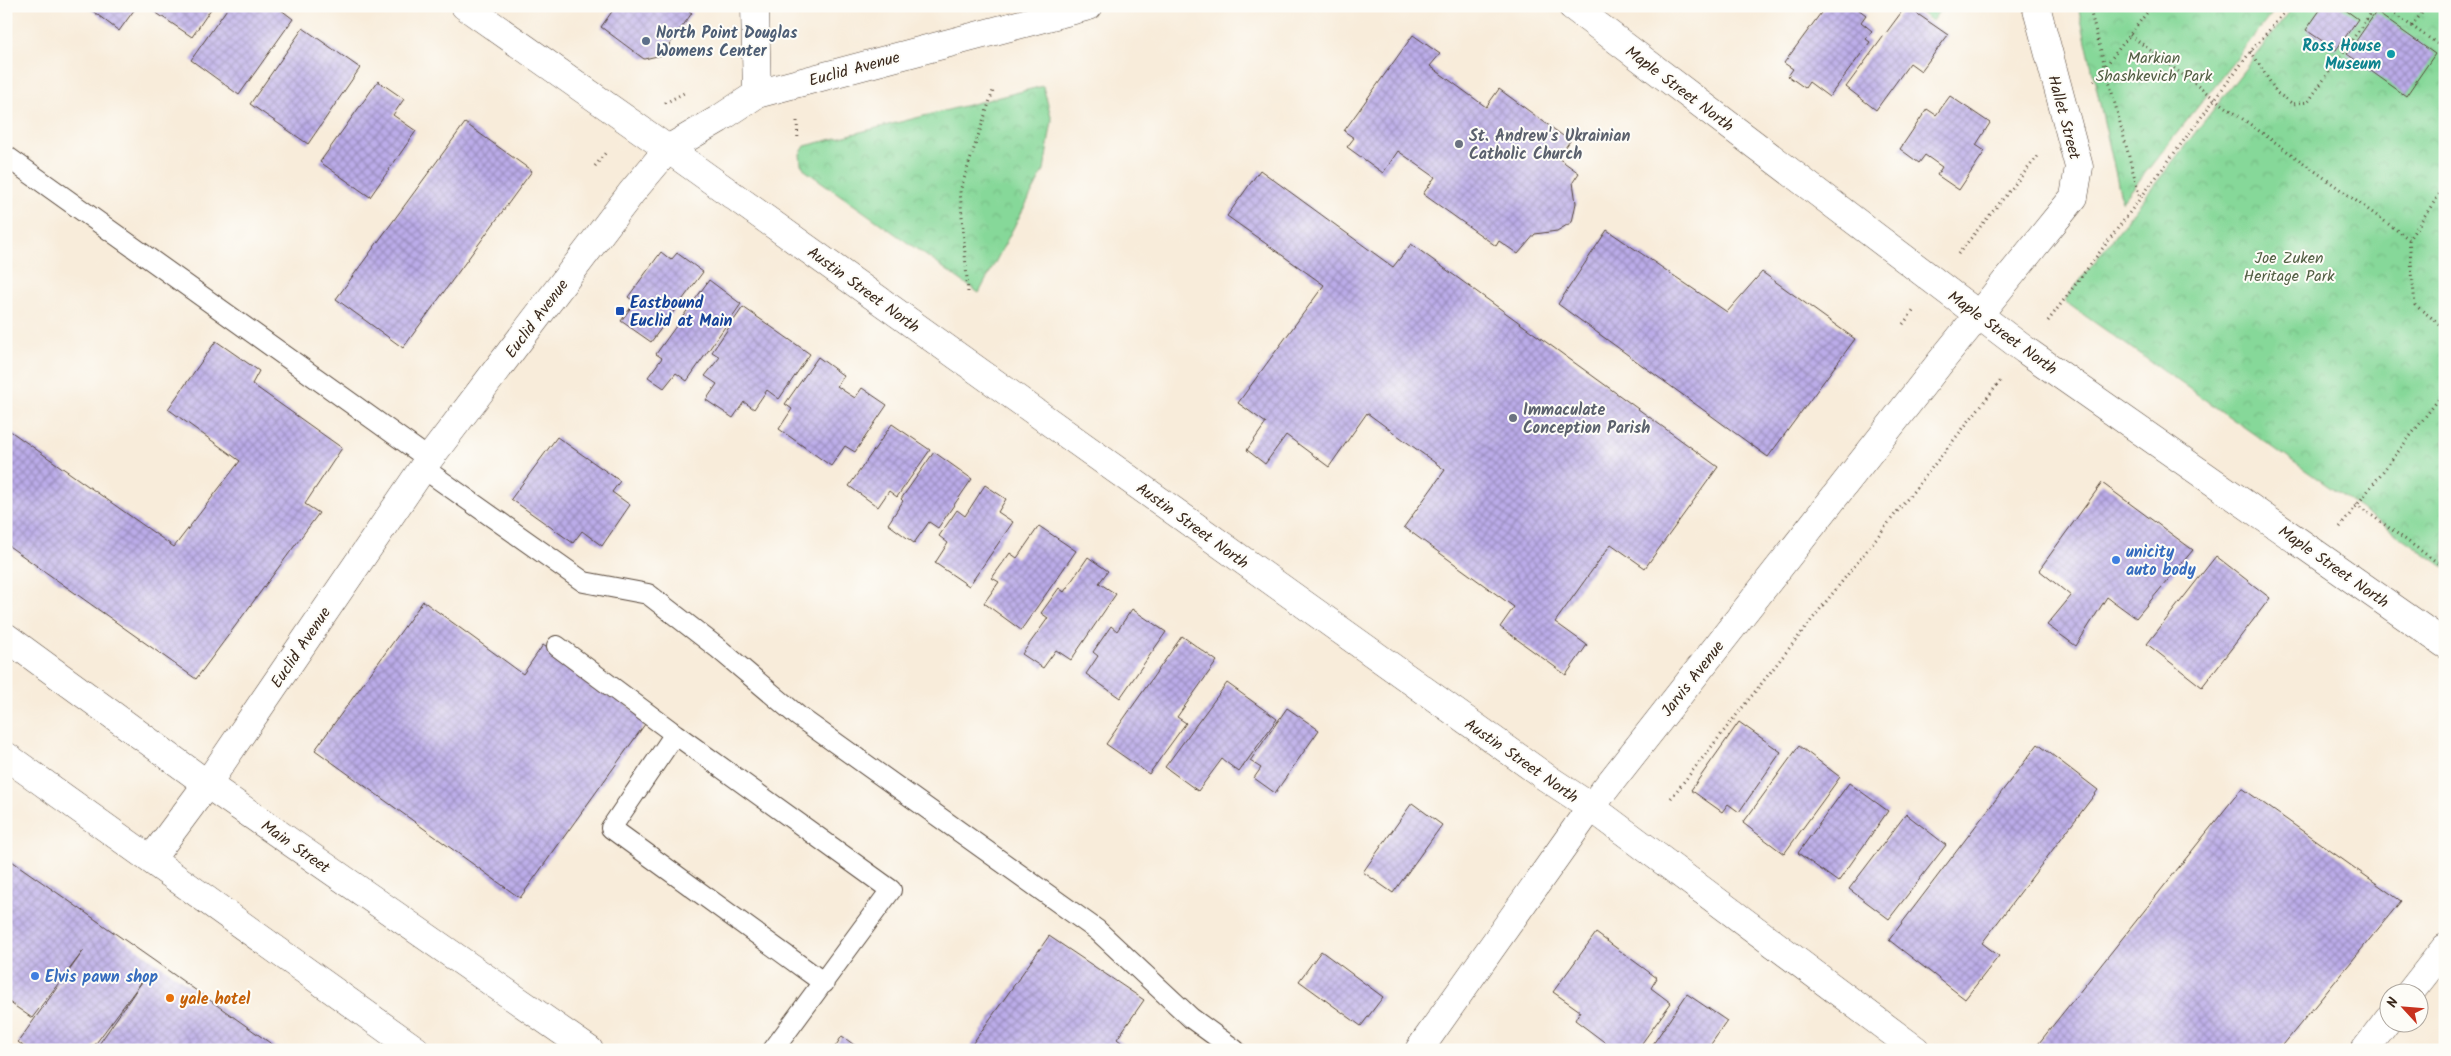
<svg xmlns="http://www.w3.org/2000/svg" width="2451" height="1056" font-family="Kalam,sans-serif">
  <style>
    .grass { fill: url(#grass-dots); stroke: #60815c }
    .park { fill: url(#park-crowns); stroke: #60815c }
    .building { fill: url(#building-cross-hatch) }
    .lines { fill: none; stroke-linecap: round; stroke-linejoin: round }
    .service-casing { stroke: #57473a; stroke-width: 22 }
    .minor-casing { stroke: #57473a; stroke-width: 29 }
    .tertiary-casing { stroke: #57473a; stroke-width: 29 }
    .primary-casing { stroke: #57473a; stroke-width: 29 }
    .path { stroke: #57473a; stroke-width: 3; stroke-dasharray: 1 4; stroke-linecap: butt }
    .service { stroke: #fff; stroke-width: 20 }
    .minor { stroke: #fff; stroke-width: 28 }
    .tertiary { stroke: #fff; stroke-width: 28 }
    .primary { stroke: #fff; stroke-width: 28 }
    .service-dot { fill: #5c6f8a; stroke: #fdfcf7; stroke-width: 2 }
    .culture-dot { fill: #0f9aa8; stroke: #fdfcf7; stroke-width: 2 }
    .worship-dot { fill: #6b7280; stroke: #fdfcf7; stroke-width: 2 }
    .transit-dot { fill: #1a4fb4; stroke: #fdfcf7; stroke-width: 2 }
    .shop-dot { fill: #3f7fe0; stroke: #fdfcf7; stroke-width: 2 }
    .food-dot { fill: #e8710a; stroke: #fdfcf7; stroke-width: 2 }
    .labels { text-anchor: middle; stroke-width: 4; stroke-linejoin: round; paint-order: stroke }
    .service-label { font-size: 16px; font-weight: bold; fill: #4e5e75; stroke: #fdfcf7; text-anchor: start }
    .culture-label { font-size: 16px; font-weight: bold; fill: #0d838f; stroke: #fdfcf7; text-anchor: end }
    .park-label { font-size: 16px; fill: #525e43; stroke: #fdfcf7 }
    .street-label { font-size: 16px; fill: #3b2a1e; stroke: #fdfcf7 }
    .worship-label { font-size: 16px; font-weight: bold; fill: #5b616d; stroke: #fdfcf7; text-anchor: start }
    .transit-label { font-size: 16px; font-weight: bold; fill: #164399; stroke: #fdfcf7; text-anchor: start }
    .shop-label { font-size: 16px; font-weight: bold; fill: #366cbe; stroke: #fdfcf7; text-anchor: start }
    .food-label { font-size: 16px; font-weight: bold; fill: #c56008; stroke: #fdfcf7; text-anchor: start }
  </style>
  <defs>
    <pattern id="grass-dots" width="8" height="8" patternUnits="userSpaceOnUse" patternTransform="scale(1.25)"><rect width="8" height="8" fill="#86d899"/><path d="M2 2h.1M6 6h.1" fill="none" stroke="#75ba83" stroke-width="1.8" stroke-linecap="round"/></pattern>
    <pattern id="park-crowns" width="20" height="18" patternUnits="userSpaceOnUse" patternTransform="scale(1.25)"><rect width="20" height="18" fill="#86d899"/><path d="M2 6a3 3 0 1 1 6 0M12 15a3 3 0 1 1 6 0" fill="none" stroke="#75ba83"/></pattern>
    <pattern id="building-cross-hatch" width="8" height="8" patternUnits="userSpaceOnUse" patternTransform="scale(1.25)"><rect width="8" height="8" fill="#bbace9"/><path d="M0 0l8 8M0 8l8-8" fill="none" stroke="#998cbc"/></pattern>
  </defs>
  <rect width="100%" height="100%" fill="#fdfcf7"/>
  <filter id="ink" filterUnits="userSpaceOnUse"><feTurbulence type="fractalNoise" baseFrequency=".02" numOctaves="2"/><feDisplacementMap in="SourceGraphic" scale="10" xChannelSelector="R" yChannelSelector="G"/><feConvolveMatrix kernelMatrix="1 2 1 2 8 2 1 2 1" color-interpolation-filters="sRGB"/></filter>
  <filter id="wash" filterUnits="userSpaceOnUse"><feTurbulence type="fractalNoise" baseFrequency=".0096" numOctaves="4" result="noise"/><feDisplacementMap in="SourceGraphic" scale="20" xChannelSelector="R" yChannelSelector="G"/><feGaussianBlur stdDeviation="1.12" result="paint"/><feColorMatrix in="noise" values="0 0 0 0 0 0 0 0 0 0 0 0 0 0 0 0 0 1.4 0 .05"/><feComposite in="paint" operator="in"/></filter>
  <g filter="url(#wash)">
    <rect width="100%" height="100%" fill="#f8ecda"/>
    <path class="grass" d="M1912 6H1943L1932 21Z"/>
    <path class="park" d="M2078 6H2278L2122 202Z
      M2294 6H2445V568L2064 301Z
      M1043 86 1052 120 1044 170 979 293 806 171 801 164 800 154 805 146Z"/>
    <g id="blocks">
      <path class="building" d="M86 6H137L119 31Z
        M155 6H213L192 37 152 10Z
        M229 6H276L293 19 239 95 191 60Z
        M616 6H682L692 13 662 55 644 59 601 27Z
        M1826 6H1854L1866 15 1861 22 1872 31 1866 39 1870 42 1829 97 1809 82 1805 88 1788 76 1793 69 1784 63Z
        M1906 6 1948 35 1921 71 1910 63 1876 110 1846 87Z
        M2323 6H2340L2358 19 2336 50 2306 30Z
        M2376 12 2435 54 2406 96 2347 54Z
        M303 28 360 68 308 144 250 104Z
        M1413 35 1440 54 1430 66 1486 107 1499 89 1570 141 1558 158 1579 173 1573 182 1576 203 1572 222 1557 231 1535 234 1518 254 1499 241 1496 246 1423 194 1435 177 1398 151 1383 173 1347 147 1354 138 1344 131Z
        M378 81 404 99 393 115 416 131 370 197 320 162Z
        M1950 96 1990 123 1976 145 1985 151 1959 190 1937 175 1942 167 1925 155 1919 163 1900 149 1927 109 1936 115Z
        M465 123 532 171 403 348 336 299Z
        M1260 170 1393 267 1411 244 1718 467 1645 568 1611 544 1555 622 1587 645 1566 675 1500 627 1514 607 1404 527 1445 470 1367 413 1329 467 1286 435 1265 464 1247 450 1266 423 1238 403 1324 285 1227 216Z
        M1607 230 1727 312 1762 272 1855 339 1768 457 1558 304Z
        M661 252 671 260 677 253 703 272 651 342 621 321 635 302 628 297Z
        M709 280 741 304 687 381 676 373 664 388 648 377 662 358 656 354Z
        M743 307 810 354 779 399 767 390 754 409 744 402 733 418 706 400 717 384 705 376 720 357 712 352Z
        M216 341 259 371 252 384 342 448 305 504 319 513 196 679 6 544V428L174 547 240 461 168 409Z
        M818 357 844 376 837 386 844 391 855 398 862 388 887 405 855 452 845 446 831 466 779 429 792 409 785 404Z
        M892 424 930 450 897 497 889 491 878 507 849 486Z
        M557 437 620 481 612 492 630 505 602 546 582 531 573 543 511 499Z
        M934 452 972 479 938 528 929 522 914 543 888 524 903 501 901 499Z
        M2102 483 2193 550 2136 618 2107 597 2076 646 2047 625 2071 596 2039 570Z
        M985 485 1006 499 998 512 1013 522 969 586 935 563 948 543 939 536 957 510 965 516Z
        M1039 526 1076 551 1021 630 984 603 999 582 992 578 1010 553 1017 558Z
        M2216 556 2270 598 2202 687 2147 644Z
        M1088 557 1108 571 1099 583 1116 594 1071 660 1056 650 1043 668 1022 654 1048 618 1041 613 1059 588 1064 592Z
        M423 601 523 674 543 645 648 720 520 898 315 750Z
        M1132 609 1166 632 1120 698 1086 674 1098 656 1093 652 1111 626 1117 631Z
        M1182 636 1217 661 1177 717 1186 723 1149 774 1106 744Z
        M1227 683 1277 719 1239 772 1222 759 1198 791 1165 767Z
        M1287 708 1319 730 1275 793 1254 778 1261 768 1250 761Z
        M1739 722 1781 752 1739 812 1728 804 1722 812 1691 790Z
        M2038 744 2098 790 1982 943 1999 956 1965 999 1889 940Z
        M1799 746 1840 777 1784 854 1743 823Z
        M1849 783 1888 811 1838 882 1798 853Z
        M2242 788 2401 901 2279 1050 2035 1048Z
        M1412 803 1442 825 1393 893 1363 872Z
        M1906 814 1946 845 1889 919 1849 889Z
        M6 857 156 962 280 1050H95L146 976 91 1050H28L18 1042 84 950 32 1018 6 1000Z
        M1596 933 1657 978 1651 988 1671 1003 1637 1050H1615L1575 1020 1580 1011 1553 992Z
        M1049 936 1144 1000 1117 1039 1131 1050H968Z
        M1321 951 1383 997 1361 1026 1299 981Z
        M1687 994 1727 1021 1707 1050H1649Z
        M842 1036 861 1050H833Z"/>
    </g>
  </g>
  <g filter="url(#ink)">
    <use href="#blocks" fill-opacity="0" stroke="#57473a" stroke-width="1"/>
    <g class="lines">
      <defs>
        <path id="service" d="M6 156 429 459
          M423 468 584 582 648 594 719 649 798 716 1097 930 1191 1018 1235 1050
          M557 646 675 734
          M773 1050 891 890 675 734 611 828 824 983"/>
        <path id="minor" d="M465 6 668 149 1547 778 1591 807 1916 1050
          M755 6 757 94
          M1572 6 2025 350 2445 644
          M1419 1050 1591 807 1946 355 2074 197 2079 167 2036 6"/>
        <path id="tertiary" d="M152 858 207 784 429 459 632 192 668 149 719 119 757 94 1089 6
          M2409 994 2445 948
          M2365 1050 2388 1020"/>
        <path id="primary" d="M6 637 207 784 589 1050
          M6 756 416 1050"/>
      </defs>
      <use href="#service" class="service-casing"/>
      <use href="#minor" class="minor-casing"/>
      <use href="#tertiary" class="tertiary-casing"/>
      <use href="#primary" class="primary-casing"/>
      <path class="path" d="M2089 6 2140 198
        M2383 6 2442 47
        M2412 26 2427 6
        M2130 35 2215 99 2409 239
        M2251 51 2277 93 2293 104 2308 102 2376 6
        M2094 81 2152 6
        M665 103 684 93
        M797 121 798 141
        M595 166 607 151
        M2445 186 2409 239 2415 305 2445 328
        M1958 254 2038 156
        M968 292 960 191 993 91
        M2048 321 2251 51 2290 6
        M1903 324 1914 310
        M2356 504 2445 568
        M2340 527 2445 391
        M1671 798 2002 379"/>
      <use href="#service" class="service"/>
      <use href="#minor" class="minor"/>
      <use href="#tertiary" class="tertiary"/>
      <use href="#primary" class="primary"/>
    </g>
  </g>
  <circle class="service-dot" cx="646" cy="41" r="5"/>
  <circle class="culture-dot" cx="2391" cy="54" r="5"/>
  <g class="worship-dot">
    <circle cx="1459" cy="144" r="5"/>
    <circle cx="1513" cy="418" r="5"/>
  </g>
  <rect class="transit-dot" x="615" y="306" width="10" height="10" rx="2.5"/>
  <g class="shop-dot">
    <circle cx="2116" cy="560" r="5"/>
    <circle cx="35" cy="976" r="5"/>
  </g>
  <circle class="food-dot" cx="170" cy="998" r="5"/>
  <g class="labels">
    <g class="service-label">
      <text x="656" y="38">North Point Douglas<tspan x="656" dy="18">Womens Center</tspan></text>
    </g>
    <g class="culture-label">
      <text x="2381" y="51">Ross House<tspan x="2381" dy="18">Museum</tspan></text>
    </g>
    <g class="park-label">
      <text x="2154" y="63">Markian<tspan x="2154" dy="18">Shashkevich Park</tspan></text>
      <text x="2289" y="263">Joe Zuken<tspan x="2289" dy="18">Heritage Park</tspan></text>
    </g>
    <g class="street-label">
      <text transform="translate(854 68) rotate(-15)" y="6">Euclid Avenue</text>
      <text transform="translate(1680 88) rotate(37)" y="6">Maple Street North</text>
      <text transform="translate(2065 117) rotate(75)" y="6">Hallet Street</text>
      <text transform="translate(864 289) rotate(36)" y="6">Austin Street North</text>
      <text transform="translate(536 318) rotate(-53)" y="6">Euclid Avenue</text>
      <text transform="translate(2003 332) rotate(36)" y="6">Maple Street North</text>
      <text transform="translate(1193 525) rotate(36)" y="6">Austin Street North</text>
      <text transform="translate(2334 566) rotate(35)" y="6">Maple Street North</text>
      <text transform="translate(300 647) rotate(-56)" y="6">Euclid Avenue</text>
      <text transform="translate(1692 678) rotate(-52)" y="6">Jarvis Avenue</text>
      <text transform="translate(1522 760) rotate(35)" y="6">Austin Street North</text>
      <text transform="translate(296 846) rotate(35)" y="6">Main Street</text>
    </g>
    <g class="worship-label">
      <text x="1469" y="141">St. Andrew's Ukrainian<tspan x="1469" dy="18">Catholic Church</tspan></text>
      <text x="1523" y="415">Immaculate<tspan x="1523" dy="18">Conception Parish</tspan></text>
    </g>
    <g class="transit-label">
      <text x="630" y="308">Eastbound<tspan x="630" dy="18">Euclid at Main</tspan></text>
    </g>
    <g class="shop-label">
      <text x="2126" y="557">unicity<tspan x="2126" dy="18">auto body</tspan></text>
      <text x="45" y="982">Elvis pawn shop</text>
    </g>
    <g class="food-label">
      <text x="180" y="1004">yale hotel</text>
    </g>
  </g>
  <rect width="2451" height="1056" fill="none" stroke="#fdfcf7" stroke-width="25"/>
  <g transform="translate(2404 1008) rotate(296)"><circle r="24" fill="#fdfcf7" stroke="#afa8a0"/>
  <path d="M0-4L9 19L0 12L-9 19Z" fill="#c8321e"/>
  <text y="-8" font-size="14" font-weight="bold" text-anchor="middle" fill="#3b2a1e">N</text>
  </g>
</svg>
